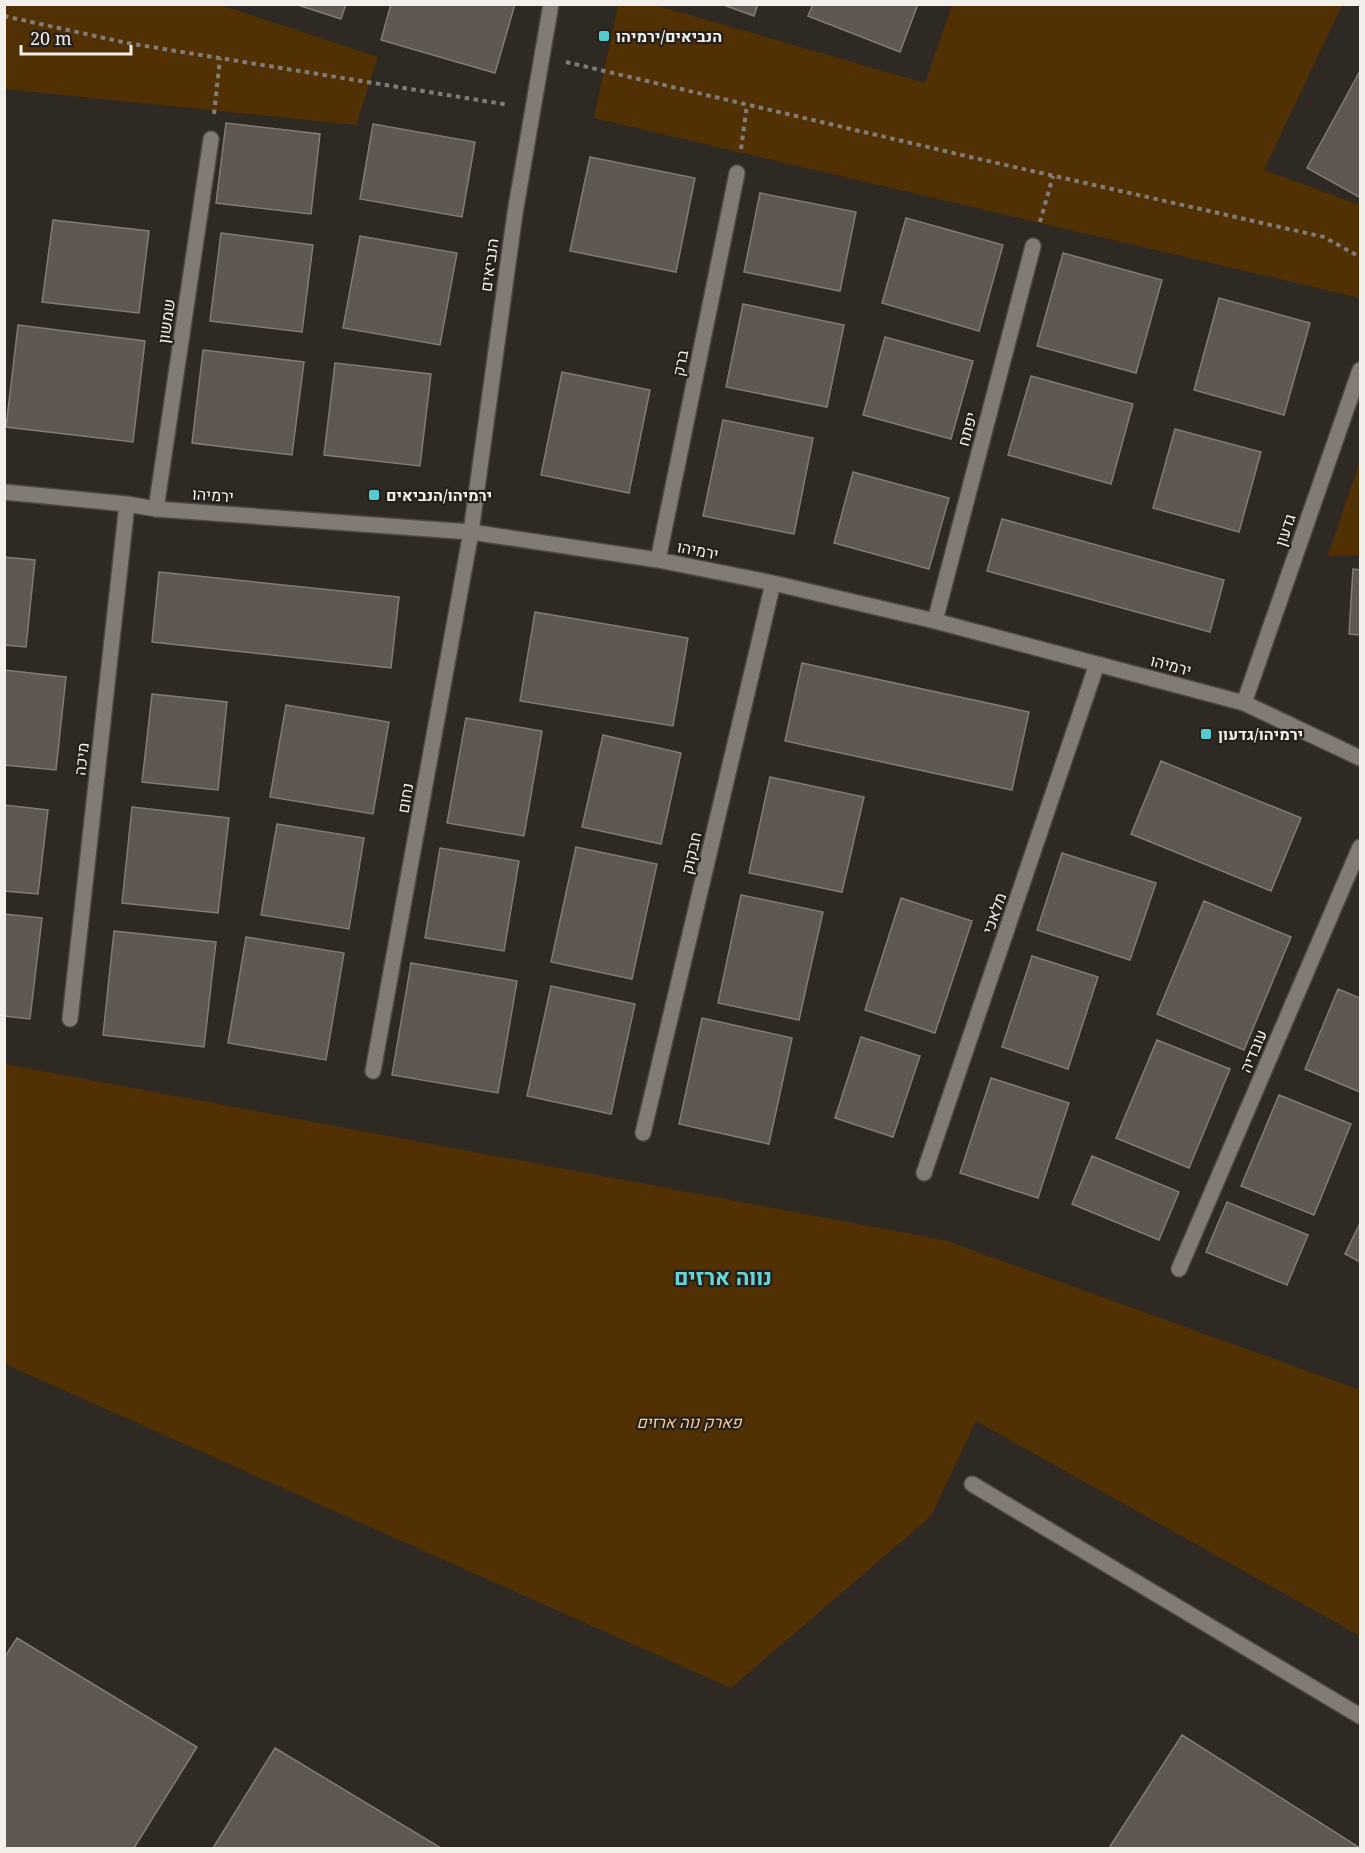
<svg xmlns="http://www.w3.org/2000/svg" width="1365" height="1853" font-family="'Noto Serif',Heebo,serif">
  <style>
    .green { fill: #513103 }
    .building { fill: #5e5851; stroke: #827b73; stroke-width: 1.5 }
    .lines { fill: none; stroke-linecap: round; stroke-linejoin: round }
    .lane-casing { stroke: #4c4742; stroke-width: 18 }
    .street-casing { stroke: #4c4742; stroke-width: 18 }
    .path { stroke: #817c77; stroke-width: 4; stroke-dasharray: 4.5 4.5; stroke-linecap: butt }
    .lane { stroke: #827b73; stroke-width: 15 }
    .street { stroke: #827b73; stroke-width: 15 }
    .poi-dot { fill: #52ccd0; stroke: #25201a; stroke-width: 2 }
    .labels { text-anchor: middle; stroke-width: 4.5; stroke-linejoin: round; paint-order: stroke }
    .poi-label { font-size: 16px; font-weight: bold; fill: #f3efeb; stroke: #25201a; text-anchor: start }
    .street-label { font-size: 16px; fill: #f3efeb; stroke: #25201a }
    .park-label { font-size: 16px; font-style: italic; fill: #f8cb9a; stroke: #25201a }
    .district-label { font-size: 22px; font-weight: bold; fill: #67d4d8; stroke: #25201a }
  </style>
  <rect width="100%" height="100%" fill="#2f2923"/>
  <path class="green" d="M7 4 220 5 378 57 356 125 5 89 4 12Z
    M618 5H655L925 83 952 5H1342L1264 170 1360 205V298L594 118Z
    M1360 460V555L1328 556V555Z
    M5 1064 944 1240 1360 1390V1636L976 1421 931 1516 731 1688 5 1364Z"/>
  <path class="building" d="M295 4H346L341 19Z
    M391 4H515L495 73 381 40Z
    M721 4H758L754 16Z
    M813 4H918L900 52 808 16Z
    M1360 71V195L1359 197 1307 168Z
    M226 123 320 134 311 214 216 203Z
    M373 124 475 142 462 217 360 199Z
    M590 157 695 178 676 272 570 251Z
    M760 193 856 212 840 291 744 272Z
    M906 218 1003 245 979 331 882 303Z
    M53 220 149 231 139 313 42 302Z
    M221 233 313 245 302 332 210 321Z
    M360 236 457 253 440 345 343 328Z
    M1063 253 1162 280 1136 373 1037 346Z
    M1219 298 1310 323 1284 415 1194 390Z
    M743 304 844 325 827 407 726 387Z
    M18 325 145 341 133 442 6 427Z
    M885 337 973 361 951 439 863 415Z
    M203 350 304 362 292 455 192 443Z
    M335 363 431 374 420 466 324 455Z
    M562 372 650 390 629 493 541 475Z
    M1031 376 1133 404 1111 484 1008 455Z
    M723 420 813 438 794 534 703 516Z
    M1175 429 1261 452 1239 532 1153 508Z
    M853 472 949 498 929 569 834 543Z
    M1002 519 1224 580 1210 632 987 571Z
    M4 557 35 560 26 647 4 645Z
    M1353 569 1360 570V635L1349 634Z
    M159 572 399 597 391 668 152 642Z
    M535 612 688 638 673 726 520 701Z
    M802 663 1029 712 1012 790 785 741Z
    M4 670 66 677 56 770 4 765Z
    M152 694 227 702 218 790 142 782Z
    M286 705 389 722 373 814 270 797Z
    M466 718 542 731 524 836 447 823Z
    M603 735 681 753 661 844 582 827Z
    M1161 761 1301 818 1271 891 1131 834Z
    M770 777 864 797 842 892 749 873Z
    M4 805 48 810 38 894 4 891Z
    M132 807 229 818 218 913 122 903Z
    M277 824 364 838 349 929 261 915Z
    M576 847 657 864 632 979 551 962Z
    M440 848 519 861 504 951 425 938Z
    M1062 853 1156 883 1130 960 1037 930Z
    M741 895 823 912 799 1020 718 1003Z
    M901 898 972 921 935 1033 865 1010Z
    M1204 901 1291 937 1244 1050 1157 1014Z
    M4 914 42 918 30 1019 4 1016Z
    M114 931 216 942 204 1047 103 1035Z
    M246 937 344 953 326 1060 228 1043Z
    M1032 956 1098 977 1068 1069 1002 1047Z
    M411 963 517 981 498 1093 392 1075Z
    M551 986 635 1004 611 1114 527 1096Z
    M1338 989 1360 998V1092L1305 1069Z
    M702 1018 792 1038 769 1144 679 1124Z
    M861 1037 920 1056 893 1137 835 1118Z
    M1157 1040 1230 1069 1189 1168 1116 1138Z
    M991 1078 1069 1103 1038 1198 960 1173Z
    M1279 1095 1351 1124 1314 1215 1241 1186Z
    M1092 1156 1179 1192 1159 1240 1072 1204Z
    M1227 1202 1308 1235 1287 1285 1206 1252Z
    M1360 1223V1262L1345 1254Z
    M17 1638 197 1747 134 1848H4V1658Z
    M1182 1735 1360 1848H1109Z
    M275 1748 441 1848H213Z"/>
  <g class="lines">
    <defs>
      <path id="lane" d="M972 1484 1360 1716"/>
      <path id="street" d="M4 492 127 504 156 509 471 532 658 560 773 583 935 621 1244 703 1360 758
        M156 509 211 139
        M658 560 737 173
        M935 621 1033 246
        M1244 703 1360 370
        M70 1019 127 504
        M373 1071 471 532 515 213 551 4
        M643 1133 773 583
        M924 1173 1097 664
        M1179 1269 1360 847"/>
    </defs>
    <use href="#lane" class="lane-casing"/>
    <use href="#street" class="street-casing"/>
    <path class="path" d="M4 16 127 43 509 105
      M566 62 966 156 1324 237 1360 257
      M214 114 220 58
      M741 149 747 105
      M1040 222 1053 176"/>
    <use href="#lane" class="lane"/>
    <use href="#street" class="street"/>
  </g>
  <g class="poi-dot">
    <rect x="598" y="30" width="12" height="12" rx="3"/>
    <rect x="368" y="489" width="12" height="12" rx="3"/>
    <rect x="1200" y="728" width="12" height="12" rx="3"/>
  </g>
  <g class="labels">
    <g class="poi-label">
      <text x="616" y="42">הנביאים/ירמיהו</text>
      <text x="386" y="501">ירמיהו/הנביאים</text>
      <text x="1218" y="740">ירמיהו/גדעון</text>
    </g>
    <g class="street-label">
      <text transform="translate(489 265) rotate(-82)" y="6">הנביאים</text>
      <text transform="translate(166 321) rotate(-82)" y="6">שמשון</text>
      <text transform="translate(680 363) rotate(-79)" y="6">ברק</text>
      <text transform="translate(967 429) rotate(-75)" y="6">יפתח</text>
      <text transform="translate(213 495) rotate(4)" y="6">ירמיהו</text>
      <text transform="translate(1285 530) rotate(-71)" y="6">גדעון</text>
      <text transform="translate(698 550) rotate(11)" y="6">ירמיהו</text>
      <text transform="translate(1171 665) rotate(15)" y="6">ירמיהו</text>
      <text transform="translate(81 759) rotate(-84)" y="6">מיכה</text>
      <text transform="translate(405 798) rotate(-80)" y="6">נחום</text>
      <text transform="translate(691 853) rotate(-77)" y="6">חבקוק</text>
      <text transform="translate(994 913) rotate(-71)" y="6">מלאכי</text>
      <text transform="translate(1253 1051) rotate(-67)" y="6">עובדיה</text>
    </g>
    <g class="park-label">
      <text x="689" y="1428">פארק נוה ארזים</text>
    </g>
    <g class="district-label">
      <text x="723" y="1285">נווה ארזים</text>
    </g>
  </g>
  <rect width="1365" height="1853" fill="none" stroke="#f3efeb" stroke-width="12"/>
  <path d="M21 45v9h110v-9" fill="none" stroke="#f3efeb" stroke-width="3"/>
  <text x="30" y="45" font-size="18" fill="#f3efeb" stroke="#25201a" stroke-width="4.5" paint-order="stroke">20 m</text>
</svg>
